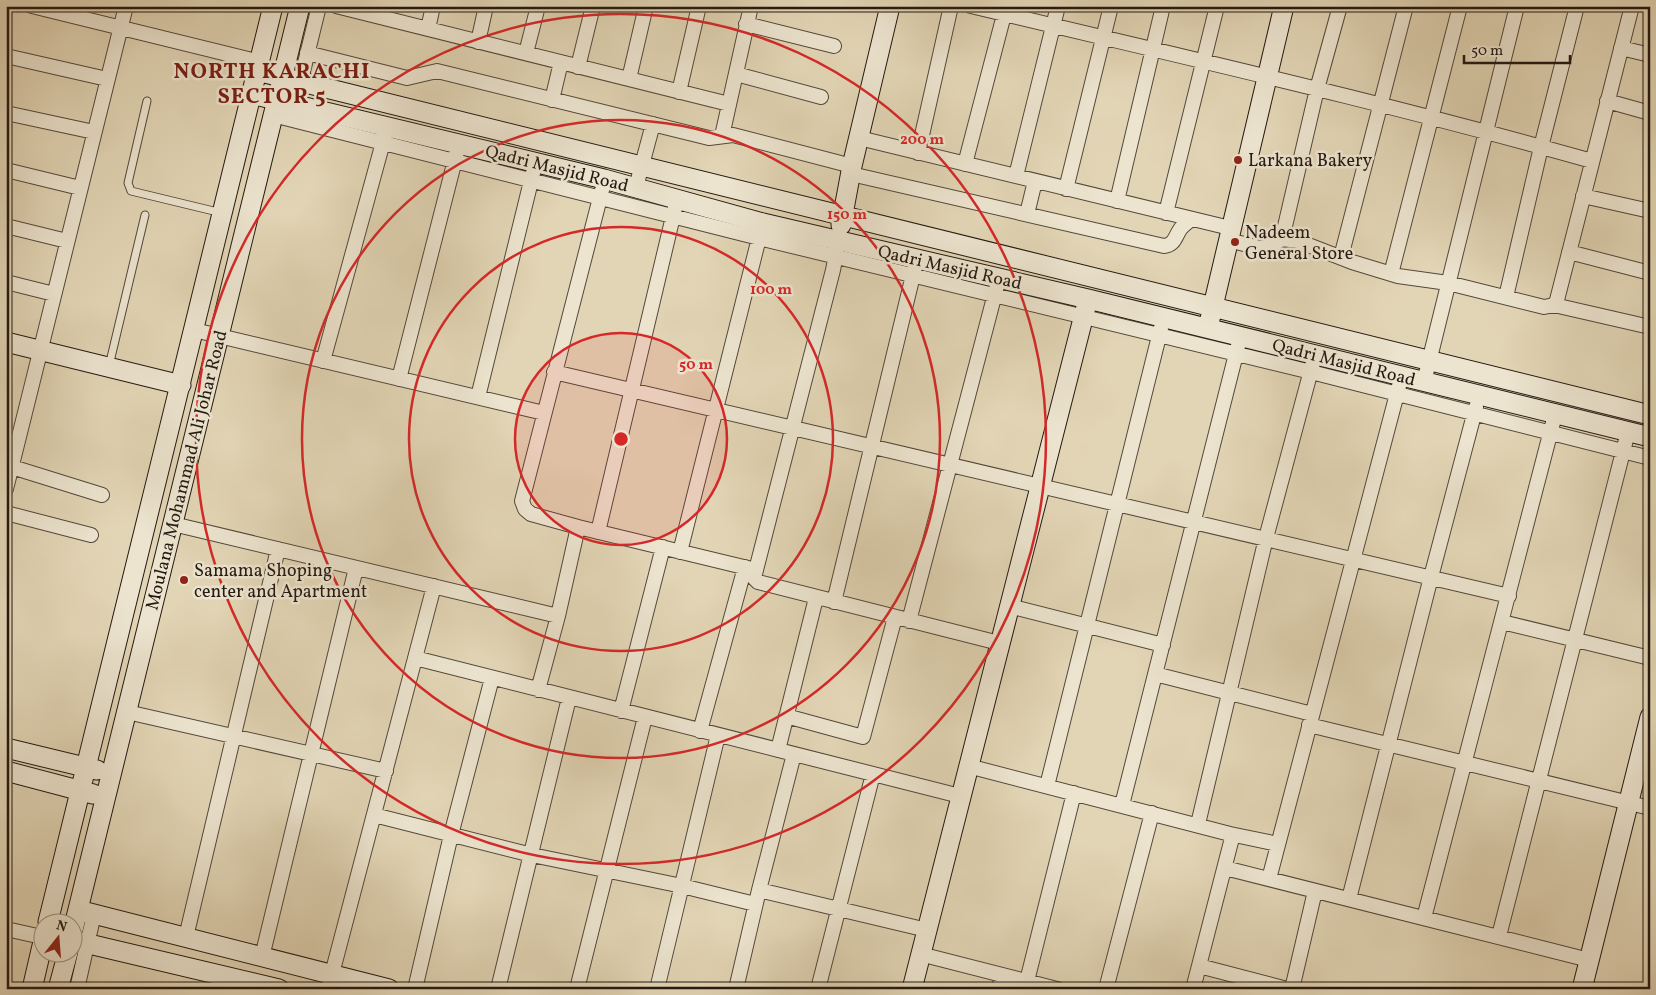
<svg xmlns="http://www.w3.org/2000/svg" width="1656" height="995" font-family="Vollkorn,serif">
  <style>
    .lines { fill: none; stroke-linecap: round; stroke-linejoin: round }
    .lane-casing { stroke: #54483b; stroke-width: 9 }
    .street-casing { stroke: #54483b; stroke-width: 16 }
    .secondary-casing { stroke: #241912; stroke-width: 21 }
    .lane { stroke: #ece4cf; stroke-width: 7 }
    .street { stroke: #ece4cf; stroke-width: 14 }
    .secondary { stroke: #ece4cf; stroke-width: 19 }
    .ring { fill: none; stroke: #d62828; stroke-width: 2.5 }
    .poi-dot { fill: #8f2418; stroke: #ece4cf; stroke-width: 2 }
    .labels { text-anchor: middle; stroke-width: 5; stroke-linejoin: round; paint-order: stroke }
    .poi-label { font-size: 18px; fill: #241912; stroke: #ece4cf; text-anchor: start }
    .street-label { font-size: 18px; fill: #241912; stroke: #ece4cf }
    .district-label { font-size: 22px; font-weight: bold; letter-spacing: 1px; fill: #7a1f14; stroke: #ece4cf }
    .centre { fill: #d62828; stroke: #ece4cf; stroke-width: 2.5 }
    .ring-label { font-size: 15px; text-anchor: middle; font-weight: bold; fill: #d62828; stroke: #ece4cf; stroke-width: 5; stroke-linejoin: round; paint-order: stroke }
  </style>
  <rect width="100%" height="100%" fill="#e2d5b5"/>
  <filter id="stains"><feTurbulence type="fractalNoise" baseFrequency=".004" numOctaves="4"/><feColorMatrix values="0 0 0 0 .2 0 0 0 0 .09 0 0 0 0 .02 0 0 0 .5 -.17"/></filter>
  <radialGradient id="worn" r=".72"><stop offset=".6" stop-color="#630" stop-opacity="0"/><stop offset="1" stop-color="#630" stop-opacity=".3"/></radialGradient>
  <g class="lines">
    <defs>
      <path id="lane" d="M147 101 128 183 131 191 222 213
        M109 366 145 215"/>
      <path id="street" d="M32 6 260 62
        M336 6 729 104
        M971 6C1179 56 1387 103 1592 161
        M746 24 834 46
        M428 29 433 6
        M478 42 486 6
        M1621 48 1650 55
        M307 53 407 78 437 71 709 138 733 135 852 166
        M526 53 538 6
        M6 56 107 79
        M578 67 593 6
        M736 74 821 97
        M629 79 646 6
        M679 92 699 6
        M552 100 561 62
        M1607 101 1650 113
        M295 104 319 6
        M6 113 94 132
        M273 115 759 238 1311 372 1650 458
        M722 136 751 6
        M859 138 1230 228
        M918 153 951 6
        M965 164 1006 7
        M6 170 80 188
        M851 174 1164 246C1175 245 1175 236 1181 228 1184 225 1188 222 1191 219
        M1016 176 1058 6
        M636 187 653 124
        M1066 189 1111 6
        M1583 196 1650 211
        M1117 201 1163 6
        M1166 213 1217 6
        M1027 214 1035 181
        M6 226 67 241
        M1282 239 1317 89 1340 6
        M1228 240 1260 248 1273 245 1282 239 1298 241 1352 262 1398 276 1448 283 1544 307 1554 305 1557 300 1632 6
        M1569 252 1650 273
        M1341 257 1406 6
        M1391 274 1460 6
        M6 282 54 294
        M1506 297 1541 147 1577 6
        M1554 305 1650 327
        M194 330 544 413
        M323 361 385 135
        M554 372 1509 596
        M399 379 457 152
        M1424 382 1517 6
        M478 397 533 173
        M12 467 102 495
        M6 489 126 6
        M6 513 91 535
        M173 524 558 616
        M578 527 756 570 754 578 758 582 999 643
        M598 532 675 208
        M680 552 761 230
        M756 570 833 270 837 249
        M834 602 915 267
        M1009 606 1163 645
        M909 621 997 286
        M1502 622 1650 658
        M415 658 960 796
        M1155 674 1312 714
        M538 690 558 616 578 527 531 514 525 509 522 501 602 190
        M621 711 663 547
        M127 712 386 771
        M786 716 863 737 895 617
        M1309 725 1650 808
        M700 731 745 567
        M778 750 816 598
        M968 766 1230 834 1232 838 1193 989
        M1047 786 1161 328
        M1122 805 1238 346
        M374 815 532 855 682 886 755 904
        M1198 824 1266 538 1313 363
        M1230 834 1278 844
        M1225 868 1589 960
        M1269 879 1399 386
        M759 890 927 930
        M1349 899 1431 577 1476 407
        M1424 918 1555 415
        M6 929 42 937
        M1499 936 1628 432
        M186 937 278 549
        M920 954 1057 989
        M262 957 356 568
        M1199 966 1287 989
        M1027 981 1074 793
        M77 989 94 914
        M328 989 434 586
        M415 989 451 835 492 678
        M498 989 569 698
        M577 989 645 717
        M657 989 718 735
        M736 989 759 890 794 754
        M818 989 873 774
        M999 989 1002 975
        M1106 989 1152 813
        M1292 989 1315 891"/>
      <path id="secondary" d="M257 71 1650 415
        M251 94 604 179 763 223 1088 299 1650 437
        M841 225 852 166 890 6
        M1210 319 1284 6
        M6 342 181 385
        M6 748 97 770
        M6 771 93 794
        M78 910 389 989
        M48 922 273 6
        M72 934 300 6
        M72 940 279 989
        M32 989 42 946
        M58 989 68 952
        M912 989 1088 299
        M1582 989 1650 717"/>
    </defs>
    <use href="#lane" class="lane-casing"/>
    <use href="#street" class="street-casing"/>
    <use href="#secondary" class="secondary-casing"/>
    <use href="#lane" class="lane"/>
    <use href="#street" class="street"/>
    <use href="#secondary" class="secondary"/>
  </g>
  <circle cx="621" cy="439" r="106" fill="#d62828" fill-opacity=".12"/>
  <g class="ring">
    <circle cx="621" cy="439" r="106"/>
    <circle cx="621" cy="439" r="212"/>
    <circle cx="621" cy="439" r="319"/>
    <circle cx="621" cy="439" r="425"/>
  </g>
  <g class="poi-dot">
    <circle cx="1238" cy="160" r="5"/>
    <circle cx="1235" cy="242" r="5"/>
    <circle cx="184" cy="580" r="5"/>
  </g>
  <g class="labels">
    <g class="poi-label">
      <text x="1248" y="166">Larkana Bakery</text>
      <text x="1245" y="238">Nadeem<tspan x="1245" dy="21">General Store</tspan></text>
      <text x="194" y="576">Samama Shoping<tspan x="194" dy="21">center and Apartment</tspan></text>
    </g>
    <g class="street-label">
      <text transform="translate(557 168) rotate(14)" y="6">Qadri Masjid Road</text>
      <text transform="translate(950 267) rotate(13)" y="6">Qadri Masjid Road</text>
      <text transform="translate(1344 362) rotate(14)" y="6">Qadri Masjid Road</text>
      <text transform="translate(186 470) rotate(-76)" y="6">Moulana Mohammad Ali Johar Road</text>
    </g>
    <g class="district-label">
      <text x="272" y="78">NORTH KARACHI<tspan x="272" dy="25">SECTOR 5</tspan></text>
    </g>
  </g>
  <circle cx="621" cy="439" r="8" class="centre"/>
  <g class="ring-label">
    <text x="922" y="144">200 m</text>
    <text x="847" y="219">150 m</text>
    <text x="771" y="294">100 m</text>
    <text x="696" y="369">50 m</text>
  </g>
  <rect width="1656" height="995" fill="none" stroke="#e2d5b5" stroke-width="25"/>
  <rect x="8" y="8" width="1641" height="980" fill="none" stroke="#241912" stroke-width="2.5"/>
  <rect x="12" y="12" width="1631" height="970" fill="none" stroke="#241912"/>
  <g transform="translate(58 938) rotate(17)"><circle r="24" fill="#ece4cf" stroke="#9c9383"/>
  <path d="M0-4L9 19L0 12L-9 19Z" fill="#8f2418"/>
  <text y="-8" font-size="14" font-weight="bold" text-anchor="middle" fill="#241912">N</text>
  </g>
  <path d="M1464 55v8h106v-8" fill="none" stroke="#241912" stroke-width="2.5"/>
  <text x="1471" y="55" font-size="15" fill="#241912" stroke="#ece4cf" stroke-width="4" paint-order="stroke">50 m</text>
  <rect width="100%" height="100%" filter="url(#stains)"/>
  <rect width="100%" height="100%" fill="url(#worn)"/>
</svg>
